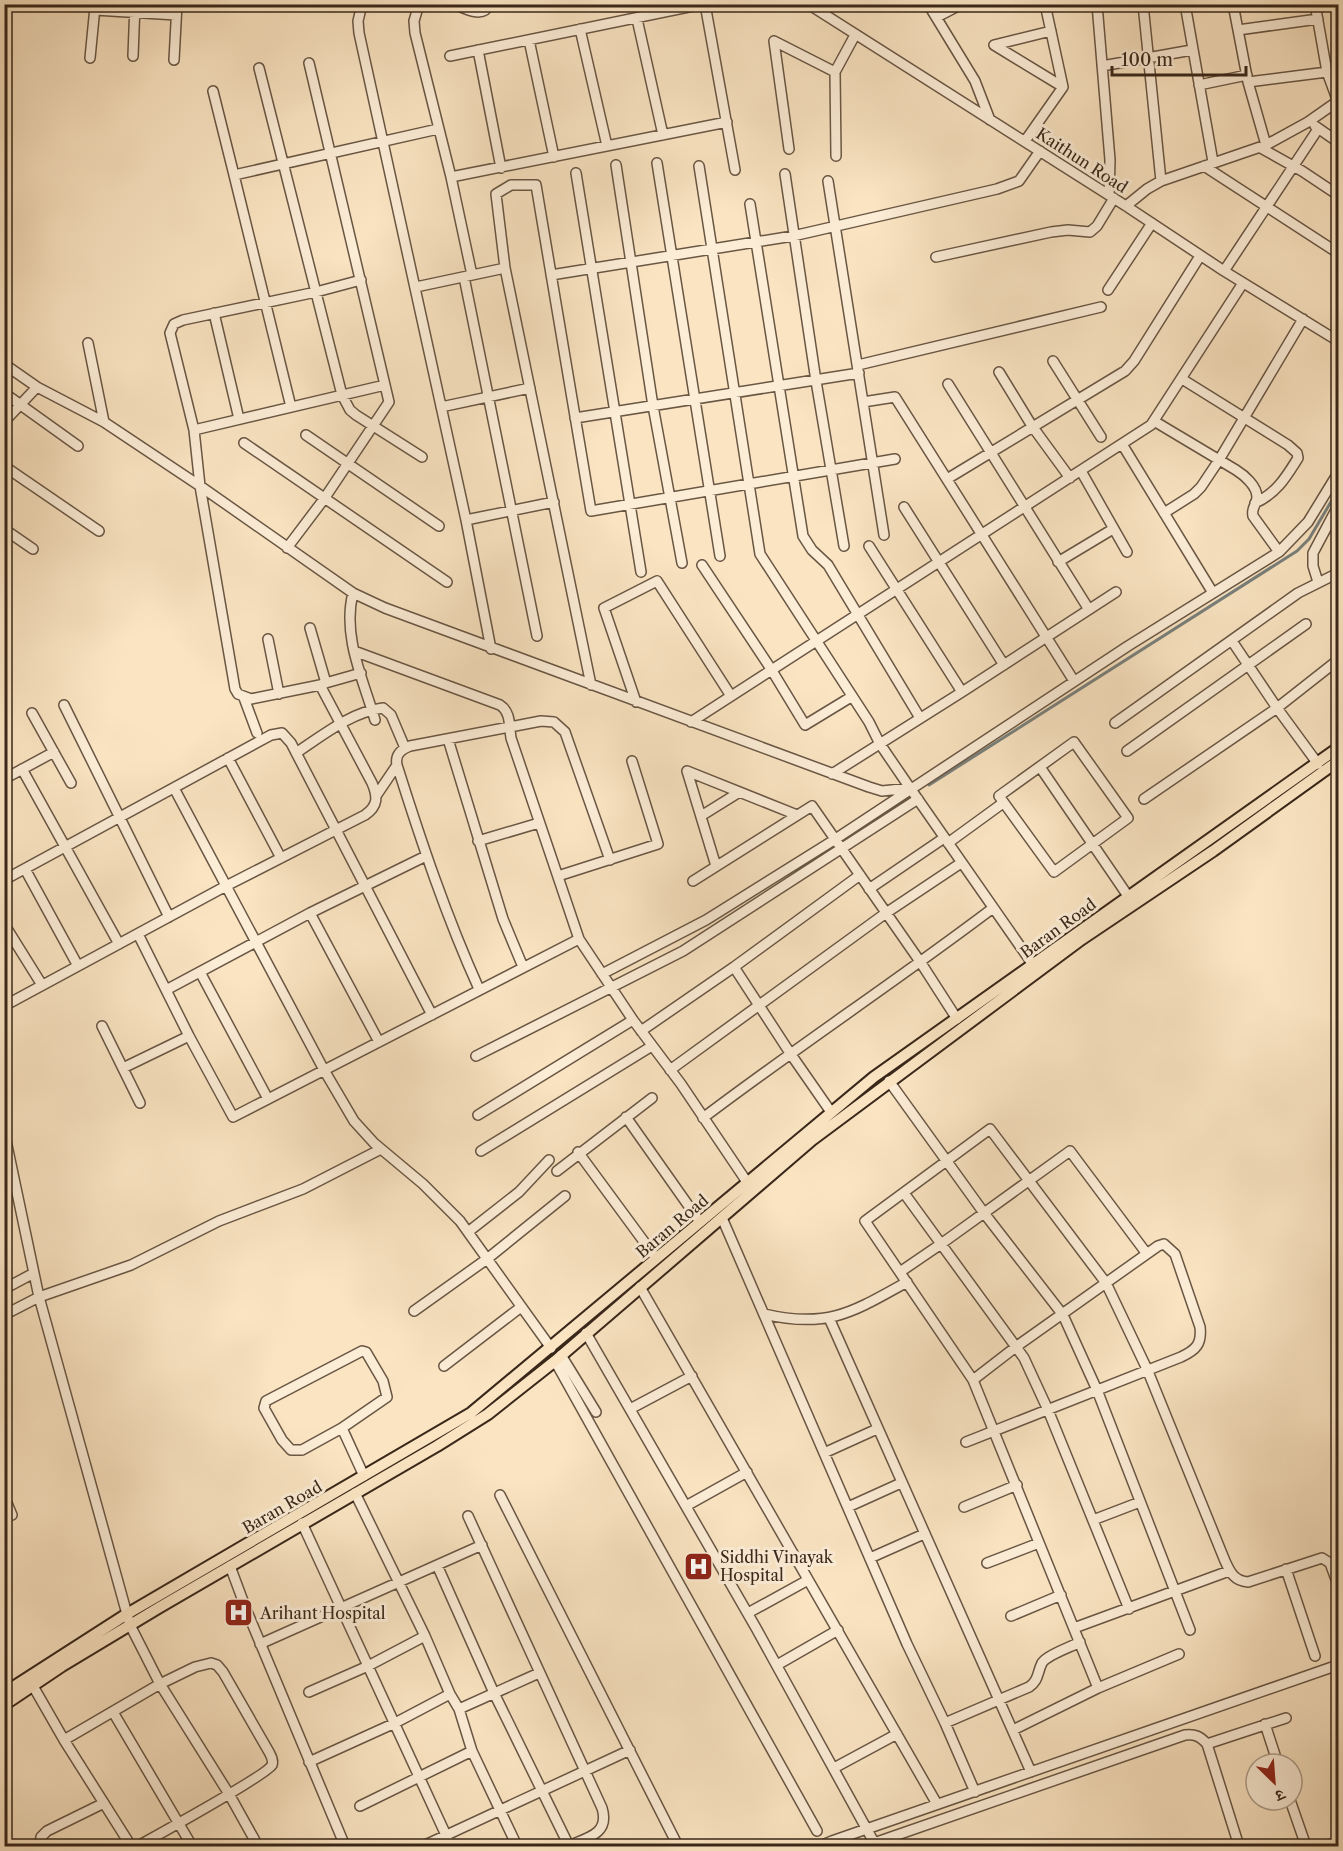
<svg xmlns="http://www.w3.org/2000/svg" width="1343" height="1851" font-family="'Libre Caslon Text','Noto Serif Devanagari',serif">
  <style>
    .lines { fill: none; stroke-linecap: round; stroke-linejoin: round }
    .stream { stroke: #79807c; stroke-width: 3 }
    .minor-casing { stroke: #695644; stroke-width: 12 }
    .major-casing { stroke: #39271a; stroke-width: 14 }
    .minor { stroke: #fcedd7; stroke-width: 9 }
    .major { stroke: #fae4c2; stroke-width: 10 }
    .labels { text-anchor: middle; stroke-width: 6; stroke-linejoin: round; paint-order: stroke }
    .street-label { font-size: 16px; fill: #39271a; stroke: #fcedd7 }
    .poi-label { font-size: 16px; fill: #39271a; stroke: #fcedd7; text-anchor: start }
  </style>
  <rect width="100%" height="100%" fill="#fae4c2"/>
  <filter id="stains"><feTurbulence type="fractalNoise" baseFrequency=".00333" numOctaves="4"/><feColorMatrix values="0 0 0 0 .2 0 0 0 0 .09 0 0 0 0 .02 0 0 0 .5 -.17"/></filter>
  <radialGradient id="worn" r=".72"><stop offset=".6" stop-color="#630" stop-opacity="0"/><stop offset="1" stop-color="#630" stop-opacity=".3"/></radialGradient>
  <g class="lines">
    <path class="stream" d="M929 785 1297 551 1309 539 1338 490"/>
    <defs>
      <path id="minor" d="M362 4 358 21 359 33 466 520 491 649
        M419 4 414 21 415 33 451 177 472 275
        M454 4C466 9 483 19 490 4
        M705 4 735 170
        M808 4 1126 206 1224 271 1338 341
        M928 4 975 81 990 120
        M1097 4 1110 160 1109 195
        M1143 4 1161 181
        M1185 4 1213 162
        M1233 4 1248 82
        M1315 4 1327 72 1338 102
        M95 10 176 15
        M937 17 962 4
        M637 19 663 135
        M580 29 607 146
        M1238 30 1318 19
        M1051 31 994 45 1063 87
        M529 40 554 157
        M478 50 501 168
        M133 56 135 4
        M450 56 703 4
        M90 58 95 7
        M174 60 177 4
        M1102 66 1192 50
        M259 68 342 395 350 410 356 415 422 457
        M1199 85 1247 75
        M213 91 234 175 438 129
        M1315 126 1338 142
        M1025 141 1063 87 1045 4
        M1266 145 1248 82 1327 72
        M1261 148 1302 171 1338 195
        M789 149 774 41 835 72
        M836 156 835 72 855 35
        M657 163 720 556
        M616 165 653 406 682 563
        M699 166 760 554 869 722 880 744 910 788
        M1204 166 1338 253
        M576 173 641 572
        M785 174 816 381 844 546
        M234 175 291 407
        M451 177 727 122
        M828 181 884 535
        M750 204 803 536 812 550 828 565 920 718
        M1126 206 1147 189 1161 181 1266 145 1308 122 1338 101
        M936 257 1051 232 1068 230 1090 232 1097 226 1114 198
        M505 268 496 194 511 185H536L591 511 895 459
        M1224 271 1318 129
        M551 275 793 236 997 189 1019 181 1040 151
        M464 277 537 636
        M416 287 505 268 591 685
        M1108 290 1152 223
        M214 313 239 419
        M88 343 104 422
        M1053 361 1101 437
        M4 364 37 387 104 422 200 486 353 593 385 608 869 787 882 791 910 788 1036 969
        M858 365 1101 307
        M999 372 1032 426 1070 478
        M1182 379 1288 445 1297 453 1298 458C1286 477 1277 493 1255 503
        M948 384 1088 608
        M4 393 78 446
        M863 402 895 397 1074 681
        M441 407 530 388
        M575 418 859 373
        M1154 421 1236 470C1244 475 1257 486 1257 497 1257 505 1251 507 1253 516L1279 552
        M4 422 37 387
        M194 430 385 385
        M306 435 439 526
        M244 443 447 582
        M1122 444 1213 593
        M4 466 99 531
        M1081 471 1127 552
        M947 479 1125 371 1134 361 1200 256
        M904 507 1004 665
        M1164 513 1194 494 1201 487 1219 460 1303 319
        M466 520 554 502
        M4 529 33 549
        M869 546 962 692
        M287 548 324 499 389 402 309 63
        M1058 562 1113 529
        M702 565 771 669 805 725 851 697
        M1318 582 1313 566V553L1338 506
        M353 593C342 636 363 679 375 720
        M310 628 326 683
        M268 639 279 694
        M1232 641 1277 708 1318 764
        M354 651 500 705C511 712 509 726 511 738L579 939 633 1020 681 1084 747 1182
        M322 684 361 673
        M244 698 257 733
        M636 702 604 608 657 581 731 696
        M64 705 169 917
        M32 713 71 783
        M691 722 1151 425 1243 283
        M1115 723 1298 593 1338 573
        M448 739 503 919 523 967
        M1074 742 1128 818 1054 872 999 796Z
        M1127 751 1306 624
        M296 753C323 735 351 712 383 708L391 715 405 748
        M228 758 281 858
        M1040 767 1128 896
        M22 769 119 944
        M832 774 962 692 1116 592
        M4 779 54 752
        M174 788 324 1070 354 1121 374 1143 423 1184 460 1221 551 1348
        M376 796 397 765
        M1144 799 1277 708 1338 660
        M701 816 738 793
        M478 841 539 823
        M948 843 1003 803
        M716 866 687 771 797 815
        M25 869 78 966
        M558 876 658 844 632 761
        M4 880 271 735 282 733 291 743 432 1015
        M693 881 812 806 921 963 957 1019
        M869 889 944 838
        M310 913 379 1042
        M4 924 42 985
        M138 934 189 1036 233 1117 579 939
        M734 967 860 875
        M200 972 268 1099
        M602 974 706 920 834 840 1128 646 1279 552 1308 522 1338 473
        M479 989C446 916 421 841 397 765 395 755 400 750 410 746L541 721 554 722 565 732 610 860
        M166 990 310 913 426 856
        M4 1006 226 886 365 815C378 806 378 797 372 783L320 685 251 699 238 694 235 689 200 486 194 430 170 333 174 324 183 320 316 292 361 280
        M102 1026 140 1103
        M641 1031 734 967 790 1053 831 1112
        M476 1056 683 951 918 799
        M123 1068 189 1036
        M670 1070 886 913 961 863
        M889 1081 984 1213 1063 1315 1097 1390 1190 1630
        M478 1115 633 1020
        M626 1117 700 1222
        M703 1118C798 1046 898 980 993 908
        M4 1131 39 1297 130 1625 160 1684 229 1794 258 1846
        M481 1151 652 1046
        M578 1152 656 1258
        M557 1171 652 1098
        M904 1193 1024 1358 1048 1410 1129 1609
        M722 1218 907 1644 945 1723 975 1792
        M468 1232 519 1192 549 1160
        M900 1272 941 1244 1070 1151 1147 1254
        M640 1287 937 1804
        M4 1289 34 1273
        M414 1311 487 1259 565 1196
        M764 1314C828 1329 853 1312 907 1282
        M4 1315 39 1297 131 1265 219 1221 303 1189 381 1149
        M829 1318 1031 1772
        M586 1333 756 1628 876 1846
        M561 1355 596 1412
        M555 1361 817 1831
        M444 1366 521 1307
        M630 1409 692 1376
        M342 1428 387 1397 383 1381 366 1352 362 1351 266 1401 264 1408 282 1440 291 1450H302L342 1428 364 1476
        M4 1438 5 1437
        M966 1442 1181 1357C1196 1350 1202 1344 1200 1327L1175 1254 1164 1244 1158 1246 1017 1346 973 1380
        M824 1453 877 1429
        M355 1493 425 1636 450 1694 459 1709 472 1751 517 1846
        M500 1495 678 1846
        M4 1496 12 1515
        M686 1506 747 1472
        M848 1507 901 1483
        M964 1507 1017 1485
        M468 1516 602 1808C610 1834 587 1838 568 1846
        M1093 1520 1140 1502
        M302 1523 451 1846
        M870 1558 924 1534
        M987 1563 1039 1543
        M437 1565 494 1693 569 1846
        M230 1566 246 1609 345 1846
        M1286 1569 1315 1656
        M748 1613 808 1580
        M1011 1616 1061 1595
        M1074 1628 1229 1571
        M260 1644 482 1545
        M777 1665 838 1630
        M33 1686 64 1740 131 1846
        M1098 1688 973 1380 865 1221 990 1129 1106 1283 1147 1369 1225 1561C1230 1572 1234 1581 1248 1582L1322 1558 1330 1563 1338 1585
        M309 1692 368 1666 425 1636
        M459 1709 539 1673
        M113 1712 192 1846
        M945 1723 1029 1687C1039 1680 1037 1673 1042 1663 1047 1655 1071 1647 1080 1642
        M1265 1724 1278 1764
        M1013 1730 1098 1688 1179 1654
        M64 1740 160 1684 195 1667 211 1663 217 1665 223 1672 269 1752C271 1756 274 1760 272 1765 268 1774 156 1836 138 1846
        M1207 1744 1286 1718
        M309 1762 395 1723 450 1694
        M834 1768 897 1734
        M1290 1800 1306 1846
        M360 1806 472 1751
        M874 1843 1185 1735C1195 1734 1200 1736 1207 1744L1239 1846
        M40 1846 41 1837 47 1831 104 1803
        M423 1846 630 1750
        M820 1846 832 1841 1338 1665
        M1325 1846 1338 1842"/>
      <path id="major" d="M4 1693 127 1614 471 1413 874 1077 1338 748
        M4 1705 62 1666 160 1607 437 1446 488 1414 555 1361 812 1140 1082 939 1213 851 1338 761"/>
    </defs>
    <use href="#minor" class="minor-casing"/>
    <use href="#major" class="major-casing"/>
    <use href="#minor" class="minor"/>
    <use href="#major" class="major"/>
  </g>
  <defs>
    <symbol id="hospital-square" viewBox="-11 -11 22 22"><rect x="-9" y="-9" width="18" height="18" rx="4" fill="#8f2418" stroke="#fcedd7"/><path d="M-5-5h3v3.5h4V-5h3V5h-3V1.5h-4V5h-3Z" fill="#fff"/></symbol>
  </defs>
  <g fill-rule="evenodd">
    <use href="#hospital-square" x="682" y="1550" width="33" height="33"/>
    <use href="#hospital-square" x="222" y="1596" width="33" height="33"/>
  </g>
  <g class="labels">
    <g class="street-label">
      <text transform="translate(1082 160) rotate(33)" y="6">Kaithun Road</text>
      <text transform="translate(1058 928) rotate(-36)" y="6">Baran Road</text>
      <text transform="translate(672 1226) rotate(-40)" y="6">Baran Road</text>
      <text transform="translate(282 1507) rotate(-30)" y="6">Baran Road</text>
    </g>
    <g class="poi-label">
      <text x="720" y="1563">Siddhi Vinayak<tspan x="720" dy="18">Hospital</tspan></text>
      <text x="260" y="1619">Arihant Hospital</text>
    </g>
  </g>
  <rect width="1343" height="1851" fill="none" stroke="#fae4c2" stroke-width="24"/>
  <rect x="6" y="6" width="1331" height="1839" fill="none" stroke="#39271a" stroke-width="3"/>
  <rect x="12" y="12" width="1319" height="1827" fill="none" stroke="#39271a" stroke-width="1.5"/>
  <g transform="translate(1274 1782) rotate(155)"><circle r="28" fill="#fcedd7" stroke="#ae9e8b" stroke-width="1.5"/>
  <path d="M0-4.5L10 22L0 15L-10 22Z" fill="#8f2418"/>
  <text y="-9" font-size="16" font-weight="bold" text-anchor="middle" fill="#39271a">उ</text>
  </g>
  <path d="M1112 66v9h134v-9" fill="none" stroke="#39271a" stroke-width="3"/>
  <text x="1121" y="66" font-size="18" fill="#39271a" stroke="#fcedd7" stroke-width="4.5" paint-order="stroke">100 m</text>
  <rect width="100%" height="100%" filter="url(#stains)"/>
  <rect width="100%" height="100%" fill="url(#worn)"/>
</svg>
